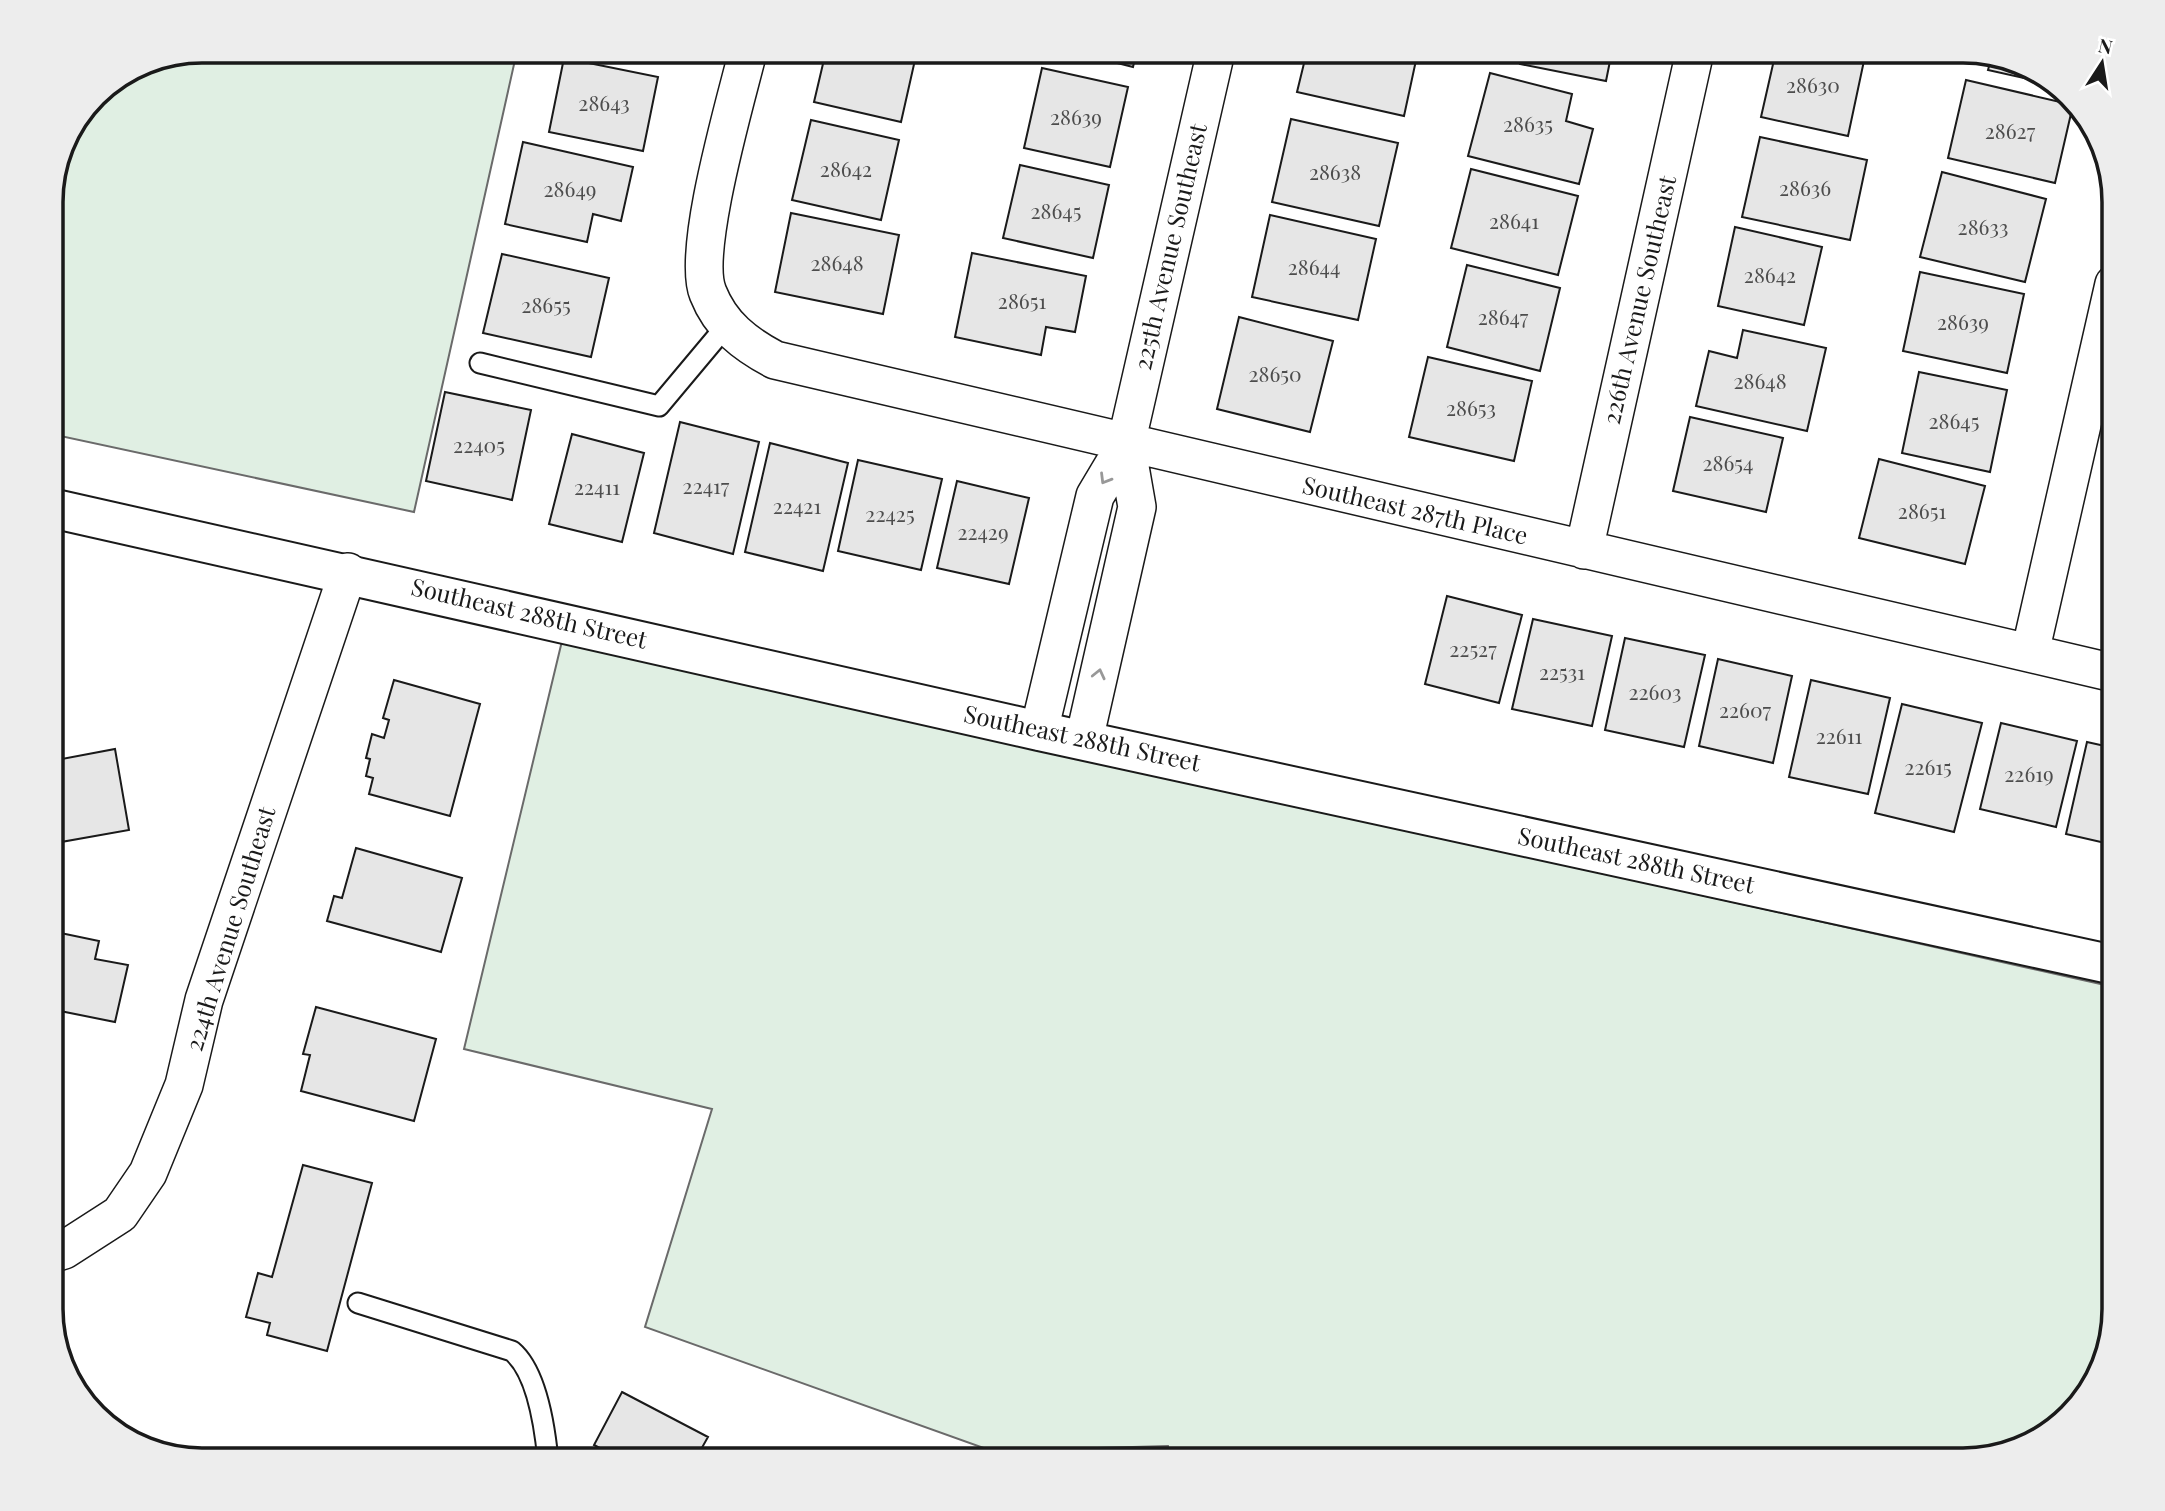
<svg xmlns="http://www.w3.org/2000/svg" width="2165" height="1511" font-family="'Playfair Display',serif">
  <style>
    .green { fill: #e0efe3; stroke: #6a6a6a; stroke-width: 2 }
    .building { fill: #e6e6e6; stroke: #1a1a1a; stroke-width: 2 }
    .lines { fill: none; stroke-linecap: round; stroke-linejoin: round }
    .lane-casing { stroke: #1a1a1a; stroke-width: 23 }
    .street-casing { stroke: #1a1a1a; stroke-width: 40 }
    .secondary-casing { stroke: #1a1a1a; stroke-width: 42 }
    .lane { stroke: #fff; stroke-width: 19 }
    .street { stroke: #fff; stroke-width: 37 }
    .secondary { stroke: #fff; stroke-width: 38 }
    .oneway { stroke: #989898 }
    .labels { text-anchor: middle; stroke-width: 5; stroke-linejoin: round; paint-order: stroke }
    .number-label { font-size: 21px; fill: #4d4d4d }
    .street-label { font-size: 24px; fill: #1a1a1a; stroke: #fff }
    .rim { fill: none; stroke: #1a1a1a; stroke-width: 3.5 }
  </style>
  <rect width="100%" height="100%" fill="#fff"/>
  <path class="green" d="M202 51H517L414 512 51 434V192L62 143 95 95 144 62Z
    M562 641 2114 987V1310L2089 1394 2039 1440 1964 1460H1172L1168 1446 992 1451 645 1327 712 1109 464 1049Z"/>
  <path class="building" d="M826 51H917L901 122 814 102Z
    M1070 51H1137L1133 67Z
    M1307 51H1418L1404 116 1297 92Z
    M1523 51H1612L1606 81 1520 64Z
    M1776 51H1843L1865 56 1848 136 1761 117Z
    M564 58 658 77 643 151 549 132Z
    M1991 59 2048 76 2055 85 1988 70Z
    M1042 68 1128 87 1110 167 1024 148Z
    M1490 73 1572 94 1566 121 1593 129 1579 184 1468 156Z
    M1966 80 2073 105 2055 183 1948 158Z
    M1291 119 1398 143 1379 226 1272 202Z
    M811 120 899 140 881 220 792 200Z
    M1760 137 1867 160 1850 240 1742 217Z
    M523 142 633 167 621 221 593 214 587 242 505 224Z
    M1020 165 1109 185 1093 258 1003 238Z
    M1471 169 1578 196 1558 275 1451 248Z
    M1942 172 2046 199 2025 282 1920 257Z
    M791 213 899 235 883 314 775 292Z
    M1270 215 1376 239 1358 320 1252 297Z
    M1735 227 1822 247 1804 325 1718 306Z
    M972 253 1086 276 1075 332 1046 327 1041 355 955 337Z
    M502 254 609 278 591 357 483 333Z
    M1467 265 1560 288 1540 371 1447 347Z
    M1920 272 2024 294 2007 373 1903 351Z
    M1239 317 1333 341 1310 432 1217 409Z
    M1743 330 1826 348 1807 431 1696 406 1709 351 1737 358Z
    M1428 357 1532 381 1514 461 1409 437Z
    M1919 372 2007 390 1990 472 1902 453Z
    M445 392 531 410 512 500 426 481Z
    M1690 417 1783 438 1766 512 1673 491Z
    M680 422 759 442 733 554 654 533Z
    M572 434 644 453 622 542 549 524Z
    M770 443 848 463 823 571 745 552Z
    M1879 459 1985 486 1965 564 1859 538Z
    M858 460 942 479 921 570 838 551Z
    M957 481 1029 498 1009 584 937 568Z
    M1447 596 1522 615 1499 703 1425 684Z
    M1533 619 1612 636 1592 726 1512 709Z
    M1625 638 1705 655 1684 747 1605 730Z
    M1718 659 1792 676 1773 763 1699 746Z
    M394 680 480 704 450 816 369 794 373 778 366 776 370 759 366 758 372 734 384 738 389 720 383 718Z
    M1811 680 1890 698 1868 794 1789 777Z
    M1902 704 1982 723 1954 832 1875 813Z
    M2001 723 2077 741 2056 827 1980 809Z
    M2087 742 2114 748V845L2066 834Z
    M115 749 129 830 61 842 51 784V761Z
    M356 848 462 878 441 952 327 921 334 896 342 898Z
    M51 931 99 941 95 959 128 965 115 1022 55 1010 51 1029Z
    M316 1007 436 1039 414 1121 301 1091 310 1055 303 1054Z
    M303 1165 372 1183 327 1351 267 1335 270 1323 246 1317 258 1273 272 1277Z
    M622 1392 708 1437 695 1460H623L594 1445Z"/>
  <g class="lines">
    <defs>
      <path id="lane" d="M480 363 659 406 726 326
        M358 1303 512 1351C537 1372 545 1429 548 1460"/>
      <path id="street" d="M748 51C736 100 691 252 708 293 721 326 745 344 775 360L2114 673
        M1126 444 1216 51
        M1584 550 1695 51
        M2030 653 2114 284
        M1039 731 1095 496 1126 444 1137 507 1084 740
        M51 1254 64 1250 120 1214 148 1173 184 1085 204 1000 348 572"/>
      <path id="secondary" d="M51 508 1039 731 2114 965"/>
    </defs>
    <use href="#lane" class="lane-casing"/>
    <use href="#street" class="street-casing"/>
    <use href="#secondary" class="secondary-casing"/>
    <use href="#lane" class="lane"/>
    <use href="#street" class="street"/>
    <use href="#secondary" class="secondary"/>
  </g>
  <defs><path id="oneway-chevron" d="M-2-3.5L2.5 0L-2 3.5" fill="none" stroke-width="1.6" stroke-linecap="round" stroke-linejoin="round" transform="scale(1.75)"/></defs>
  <g class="oneway">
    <use href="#oneway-chevron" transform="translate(1105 479) rotate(121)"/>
    <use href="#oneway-chevron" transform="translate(1099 674) rotate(-77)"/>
  </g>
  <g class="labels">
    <g class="number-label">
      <text x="1813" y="93">28630</text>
      <text x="604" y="111">28643</text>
      <text x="1076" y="125">28639</text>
      <text x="1528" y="132">28635</text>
      <text x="2010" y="139">28627</text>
      <text x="846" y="177">28642</text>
      <text x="1335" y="180">28638</text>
      <text x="1805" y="196">28636</text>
      <text x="570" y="197">28649</text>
      <text x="1056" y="219">28645</text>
      <text x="1514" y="229">28641</text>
      <text x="1983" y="235">28633</text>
      <text x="837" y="271">28648</text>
      <text x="1314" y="275">28644</text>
      <text x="1770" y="283">28642</text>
      <text x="1022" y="309">28651</text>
      <text x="546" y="313">28655</text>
      <text x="1503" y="325">28647</text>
      <text x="1963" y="330">28639</text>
      <text x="1275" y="382">28650</text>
      <text x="1760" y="389">28648</text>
      <text x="1471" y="416">28653</text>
      <text x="1954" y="429">28645</text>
      <text x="479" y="453">22405</text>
      <text x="1728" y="471">28654</text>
      <text x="706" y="494">22417</text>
      <text x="597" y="495">22411</text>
      <text x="797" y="514">22421</text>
      <text x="1922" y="519">28651</text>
      <text x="890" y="522">22425</text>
      <text x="983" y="540">22429</text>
      <text x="1473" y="657">22527</text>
      <text x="1562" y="680">22531</text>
      <text x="1655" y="700">22603</text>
      <text x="1745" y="718">22607</text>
      <text x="1839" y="744">22611</text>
      <text x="1928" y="775">22615</text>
      <text x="2029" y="782">22619</text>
    </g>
    <g class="street-label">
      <text transform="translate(1171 247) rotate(-77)" y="8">225th Avenue Southeast</text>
      <text transform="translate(1640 300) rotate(-77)" y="8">226th Avenue Southeast</text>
      <text transform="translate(1415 511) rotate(13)" y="8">Southeast 287th Place</text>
      <text transform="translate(529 614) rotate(13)" y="8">Southeast 288th Street</text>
      <text transform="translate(1082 739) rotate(12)" y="8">Southeast 288th Street</text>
      <text transform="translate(1636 861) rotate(12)" y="8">Southeast 288th Street</text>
      <text transform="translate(231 929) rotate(-73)" y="8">224th Avenue Southeast</text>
    </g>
  </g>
  <path d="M0 0H2165V1511H0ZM202 63H1963A139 139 0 0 1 2102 202V1309A139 139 0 0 1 1963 1448H202A139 139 0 0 1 63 1309V202A139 139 0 0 1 202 63Z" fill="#ededed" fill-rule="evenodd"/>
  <path class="rim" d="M202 63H1963A139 139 0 0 1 2102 202V1309A139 139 0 0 1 1963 1448H202A139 139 0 0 1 63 1309V202A139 139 0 0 1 202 63Z"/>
  <g transform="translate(2102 63) rotate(12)" stroke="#ffffff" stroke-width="5" paint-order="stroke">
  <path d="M0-5L12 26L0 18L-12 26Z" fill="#1a1a1a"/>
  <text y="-10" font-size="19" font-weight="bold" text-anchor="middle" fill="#1a1a1a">N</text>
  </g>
</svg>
